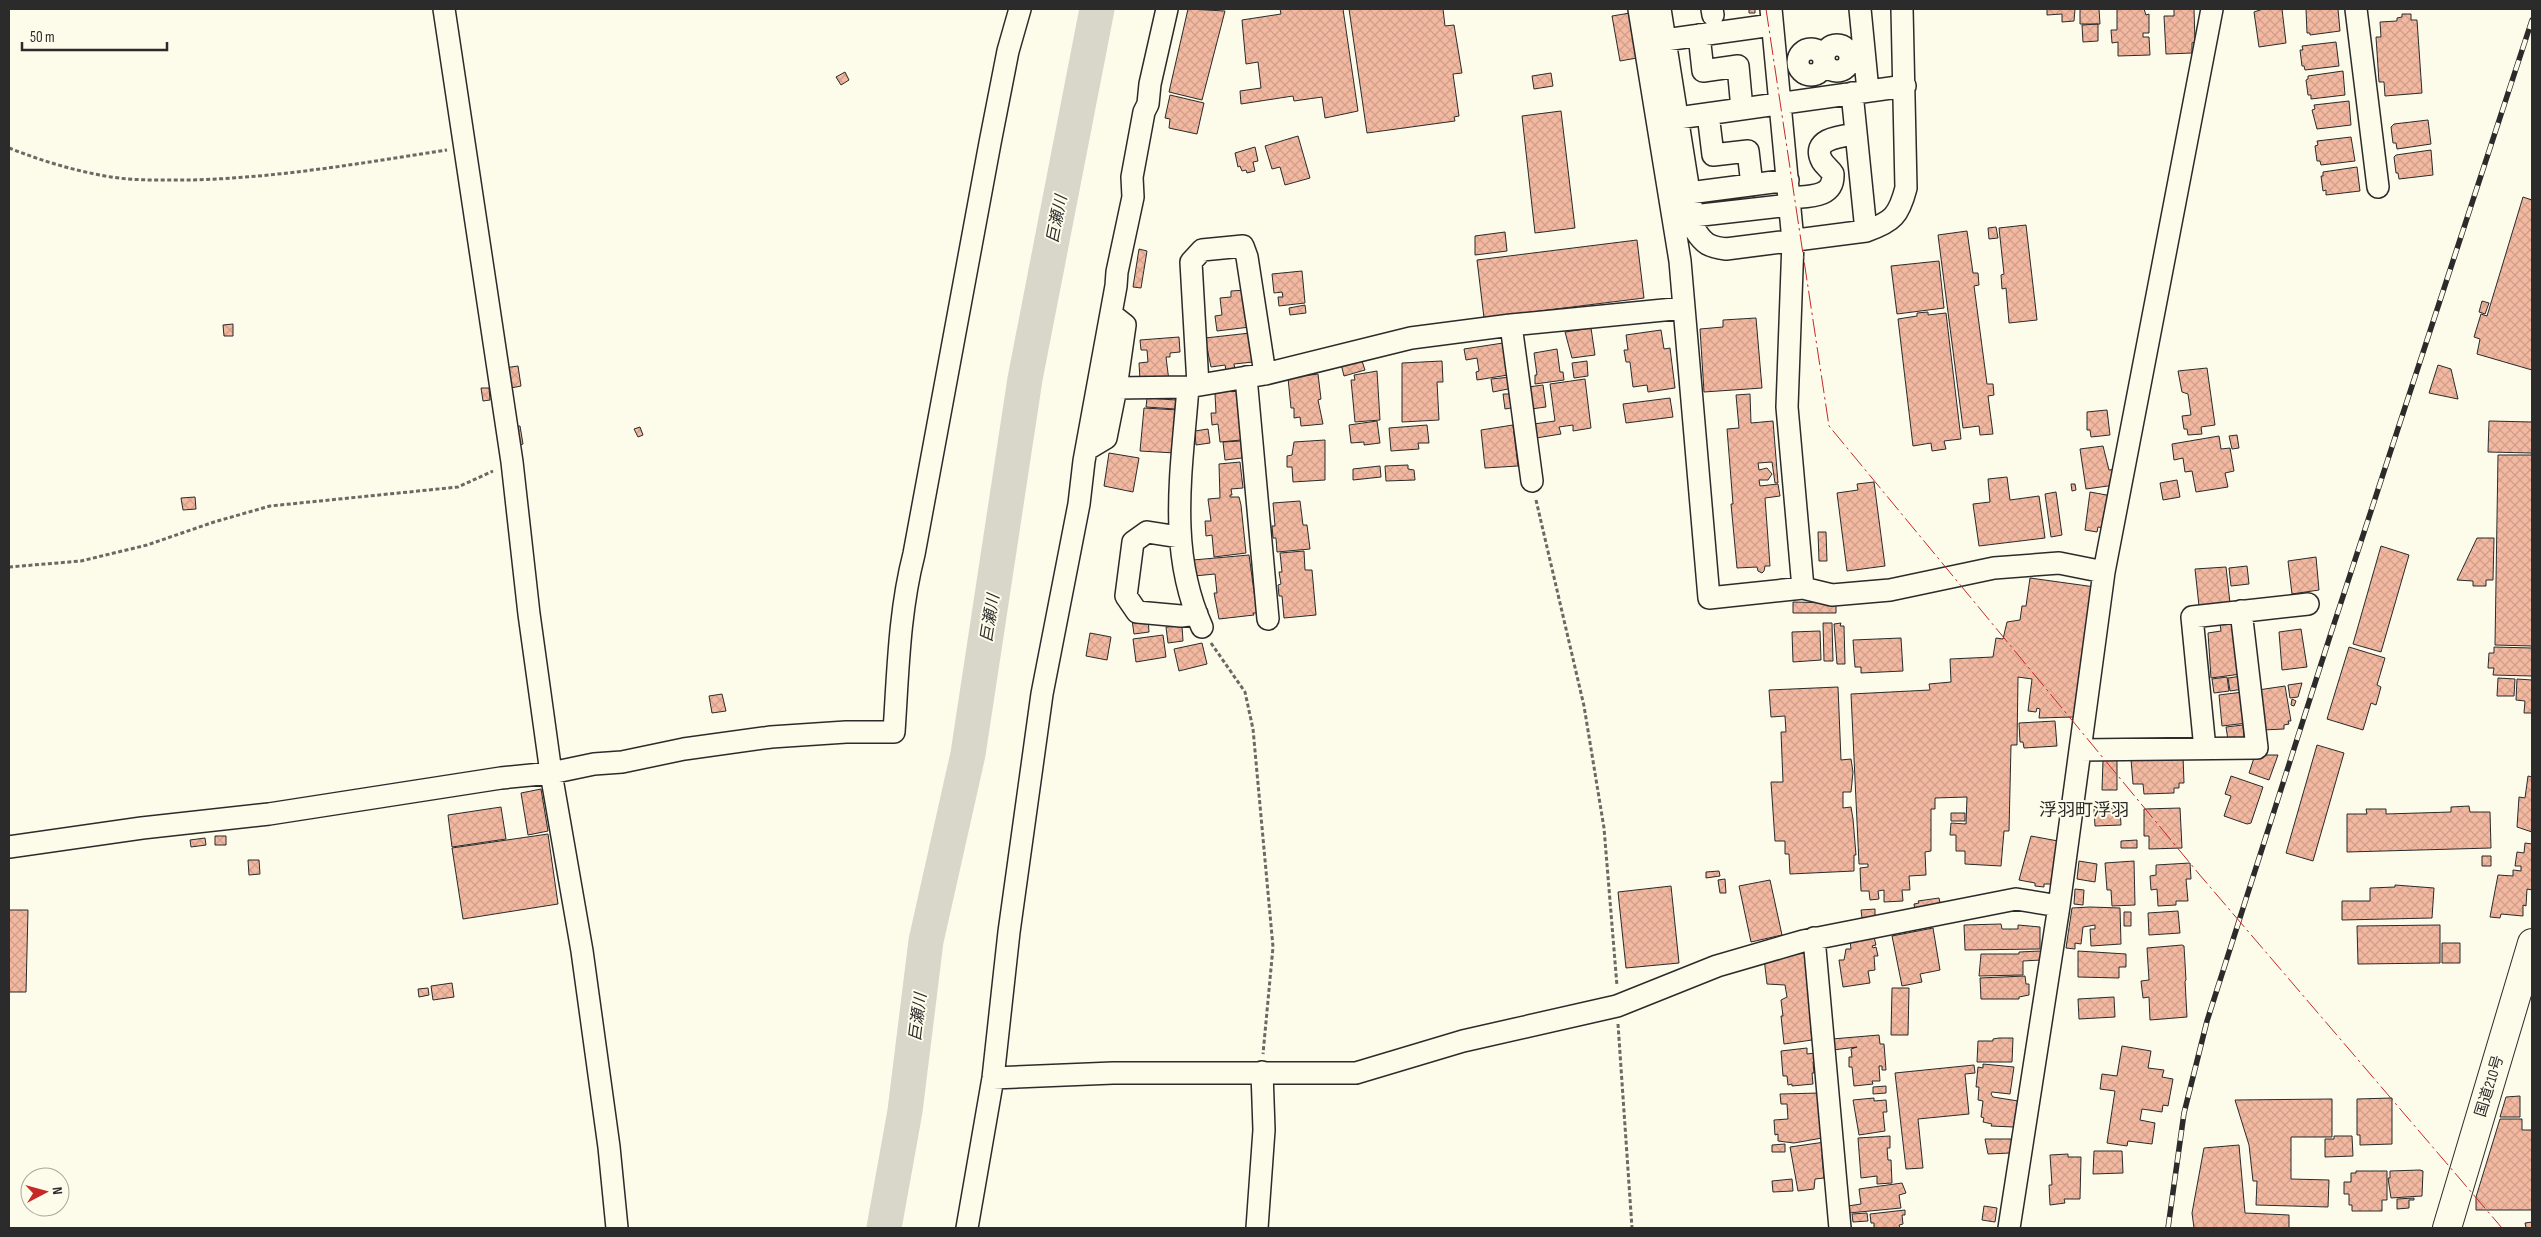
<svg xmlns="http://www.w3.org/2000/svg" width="2541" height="1237" font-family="'Sofia Sans Condensed','Noto Sans JP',sans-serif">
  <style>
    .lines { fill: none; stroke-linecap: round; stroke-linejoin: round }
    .river { stroke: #d8d7c9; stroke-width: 35 }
    .building { fill: url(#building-cross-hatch); stroke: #2b2b2b }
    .minor-casing { stroke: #2b2b2b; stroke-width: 24 }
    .highway-casing { stroke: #2b2b2b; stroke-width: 30 }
    .path { stroke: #6a6964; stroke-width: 3; stroke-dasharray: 4 2.5; stroke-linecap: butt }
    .minor { stroke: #fdfbea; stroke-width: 21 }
    .highway { stroke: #fdfbea; stroke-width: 28 }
    .rail-casing { stroke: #2b2b2b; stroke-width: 5.5 }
    .rail { stroke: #fdfbea; stroke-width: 4; stroke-dasharray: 11; stroke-linecap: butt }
    .power { stroke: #c62828; stroke-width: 1; stroke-dasharray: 18 4 2.5 4; stroke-linecap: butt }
    .labels { text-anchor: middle; stroke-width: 4; stroke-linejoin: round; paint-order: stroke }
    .street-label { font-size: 15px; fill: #2b2b2b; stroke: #fdfbea }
    .water-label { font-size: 16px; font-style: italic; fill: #2b2b2b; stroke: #fdfbea }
    .quarter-label { font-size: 18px; fill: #2b2b2b; stroke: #fdfbea }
  </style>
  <defs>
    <pattern id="building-cross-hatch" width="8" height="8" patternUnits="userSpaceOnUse" patternTransform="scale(1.25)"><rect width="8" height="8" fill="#f2b8a0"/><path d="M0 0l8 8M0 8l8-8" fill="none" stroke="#d09e8a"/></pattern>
  </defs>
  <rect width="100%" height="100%" fill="#fdfbea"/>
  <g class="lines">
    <path class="river" d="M884 1228 905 1111 926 941 968 754 1025 379 1097 9"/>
  </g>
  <path class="building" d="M1188 9 1225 11 1202 100 1169 92Z
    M1280 9H1343L1358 111 1325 118 1322 97 1294 101 1293 96 1241 104 1240 91 1261 88 1258 62 1246 64 1242 20 1281 14Z
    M1349 9H1443L1445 26 1454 25 1462 73 1453 74 1459 116 1454 117 1455 121 1367 133Z
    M1749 9H1755V13H1749Z
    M2047 9H2075L2074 21 2062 22V14L2047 15Z
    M2080 9H2099L2100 24H2080Z
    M2117 9H2144L2146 15 2149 14V33H2143V37H2149L2150 55 2118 56V42L2112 43 2111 30H2117Z
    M2174 9H2194L2195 42 2192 43V53L2166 54 2164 16H2174Z
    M2282 9 2286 43 2259 47 2254 12 2263 9Z
    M2306 9H2338L2340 31 2310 35V33H2307Z
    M1630 13 1637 58 1620 61 1612 16Z
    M2402 14H2411V20H2417L2422 93 2385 96 2384 82H2379L2376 37H2381L2380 22 2397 21V18L2402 17Z
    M2098 24V41L2083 42 2082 25Z
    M2336 42 2339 66 2305 70 2304 66H2302L2300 50H2303L2302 46Z
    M2343 71 2345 95 2311 99V95H2308L2306 80 2308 79V76Z
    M845 72 849 80 841 85 836 77Z
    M1551 73 1553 86 1534 89 1532 76Z
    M1170 95 1204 103 1197 134 1169 128 1170 119 1165 118Z
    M2349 101 2351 125 2317 129 2312 110 2315 109 2314 105Z
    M1561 111 1575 228 1535 233 1522 116Z
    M2428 120 2431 144 2397 149 2396 143H2393L2391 127 2394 124Z
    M1298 136 1310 178 1285 185 1280 167 1272 169 1265 146Z
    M2351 137 2355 161 2321 165 2320 161H2317L2315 146 2318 145 2317 141Z
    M1255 147 1258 161 1253 162 1255 171 1247 173 1246 170 1242 171 1240 166 1238 167 1235 153Z
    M2431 150 2433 175 2399 179 2398 173H2396L2394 157 2396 155Z
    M2357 167 2360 191 2326 195V190L2323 191 2321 176H2323V172Z
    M2523 197 2532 200V370L2477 354 2480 339 2474 337 2481 314 2487 316Z
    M2026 225 2037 320 2009 323 2006 288 2002 289 2001 275 2004 274 1999 228Z
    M1996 227 1998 238 1989 239 1988 228Z
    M1967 231 1973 273H1978L1979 285 1974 286 1987 384H1993L1994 395 1988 396 1993 434 1980 435 1979 426 1963 428 1938 235Z
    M1505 232 1507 251 1475 255V236Z
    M1637 240 1644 298 1484 318 1477 260Z
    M1139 249 1147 251 1141 288 1133 287Z
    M1939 261 1944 308 1897 314 1891 266Z
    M1302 271 1305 303 1279 306 1278 297H1283L1282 292 1274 293 1272 274Z
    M1246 290 1250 327 1217 331 1215 316 1222 315 1220 298 1231 297V291Z
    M2482 301 2489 303 2485 314 2479 312Z
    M1305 305 1306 313 1290 315 1289 308Z
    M1928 312V315L1946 313 1961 439 1944 441 1946 449 1932 451 1931 443 1913 446 1898 319 1917 316V313Z
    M1756 318 1762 388 1704 392 1700 329 1723 327V320Z
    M233 324V336H224L223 325Z
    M1591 328 1595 355 1572 358 1565 332Z
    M1661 330 1664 349 1670 348 1675 388 1648 392 1647 385 1633 387 1630 362H1626L1624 350H1628L1626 335Z
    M1250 333 1253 362 1234 364 1235 369 1226 370 1225 365 1211 367 1205 338Z
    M1179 337 1180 352 1170 353V357H1166L1169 381 1140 380 1139 363 1148 362 1147 350H1141L1140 340Z
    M1503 343 1508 375 1477 380 1476 372 1479 371 1477 358 1466 360 1464 349Z
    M1557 349 1560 372H1563L1564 380 1535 384V375H1537L1534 353Z
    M1361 358 1365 370 1344 376 1341 364Z
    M1442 361 1443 382H1437L1439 420 1402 422V363Z
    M1587 361 1588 376 1574 378 1572 363Z
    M2438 365 2451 369 2458 399 2429 393Z
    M518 366 521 386 506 389 504 368Z
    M2207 368 2215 425 2201 427 2202 434 2188 435 2187 429H2184L2182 416 2191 415 2188 394 2182 392 2178 371Z
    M1377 371 1380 420 1355 422 1351 380H1355L1354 375Z
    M1318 374 1321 399 1318 400 1323 424 1301 426 1300 417 1294 418V408H1291L1288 378Z
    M1511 377 1513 388 1493 392 1491 379Z
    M1585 379 1591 428 1573 431V425L1559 427 1561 434 1536 438 1534 424 1555 421 1550 384Z
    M1543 385 1546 407 1531 409 1528 387Z
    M481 388H489L490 400 483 401Z
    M1235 389 1237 391 1241 440 1220 442 1218 424 1212 425 1211 413H1216L1215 394Z
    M1503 394H1510L1511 408 1505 409Z
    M1750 394 1751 423 1773 421 1778 483H1775L1772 462 1758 463 1759 470 1767 468 1772 474 1768 480H1759L1760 486 1778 484 1780 496 1765 498 1770 566H1765L1764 571 1762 573 1758 571 1757 567 1737 568 1731 504H1733L1727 429 1739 428 1736 395Z
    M1147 398 1176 400 1175 409 1146 407Z
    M1670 398 1673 417 1626 423 1623 404Z
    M1144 408 1178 410 1175 453 1140 451Z
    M2107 410 2110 435 2091 437 2090 430H2087V412Z
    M1377 421 1380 443 1364 445V442L1351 443 1349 425Z
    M2489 421 2532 422V453L2488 452Z
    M1427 425 1429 443H1418L1419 449 1391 451 1389 428Z
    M1513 425 1518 466 1485 468 1481 430Z
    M520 426 523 444 516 446 513 427Z
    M640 427 643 435 638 437 634 429Z
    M1208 429 1210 443 1196 445 1195 431Z
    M2237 435 2239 448 2232 449 2229 436Z
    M2219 436 2221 449 2230 448 2234 471 2225 473 2228 487 2196 492 2192 471 2185 472 2183 458 2174 460 2172 444Z
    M1325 440V480L1293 482 1292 467H1287V456L1292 455 1294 442Z
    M1241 441 1242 458 1225 460 1223 442Z
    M2103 446 2109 470 2117 469 2115 485 2086 489 2080 449Z
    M1109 453 1139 458 1133 492 1104 486Z
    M2498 455H2532V646L2495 645Z
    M1240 462 1243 488 1231 489 1232 495H1230V497H1239L1241 505 1246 553 1214 557 1212 535 1206 536 1205 521H1211L1208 499 1220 498 1219 464Z
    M1408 465V469L1414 470 1415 480 1386 481 1385 466Z
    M1380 466 1381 477 1353 480V469Z
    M2007 477 2010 500 2039 496 2045 538 1979 546 1973 504 1990 502 1988 479Z
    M2177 480 2180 497 2163 500 2160 483Z
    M1874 482 1885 566 1847 571 1837 493 1858 490 1857 484Z
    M2071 484H2075L2076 490 2072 491Z
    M2056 492 2062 535 2051 537 2045 494Z
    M2090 492 2112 496 2105 528 2098 527 2097 532 2085 530Z
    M195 497 196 509 183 510 181 498Z
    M1300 501 1303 525H1307L1310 549 1277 552 1276 538H1273L1272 526H1275L1273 503Z
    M1818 532H1826L1827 561H1819Z
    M2477 538H2494L2493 580H2486V586H2473V581L2457 580Z
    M2381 546 2409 555 2381 652 2353 644Z
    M1304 551 1305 570H1312L1316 615 1284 618 1282 596H1279L1278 585 1281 584 1279 572H1282L1280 553Z
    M1249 555 1257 613H1253L1254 615 1219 619 1214 593H1217L1215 574 1194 576 1193 560Z
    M2316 557 2319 590 2292 594 2288 561Z
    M2247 566 2249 584 2231 586 2229 568Z
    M2226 567 2230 603 2199 606 2195 569Z
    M2030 578 2095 587 2074 717 2039 718 2040 709 2037 708 2036 712 2028 711 2032 679 2018 677 2017 745H2011L2009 831H2004L2001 866 1965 864V851H1956V835H1950L1951 823 1966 824 1967 797 1935 798V809H1931V851L1925 852 1926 875 1909 876 1910 890H1902L1903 901 1884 902V890L1878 891 1879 899 1870 900 1869 891H1861L1860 868 1868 867V864H1859L1851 694 1930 690 1929 684 1951 682 1950 659 1993 657 1996 638 2003 639 2007 622 2020 620 2022 606H2026Z
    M1793 602 1836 603V613H1793Z
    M1148 618 1149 632 1134 634 1132 620Z
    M2235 622 2241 674 2211 678 2208 633 2221 631 2220 624Z
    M1823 623H1832L1833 661H1824Z
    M1841 623 1840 626H1844L1845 664H1837L1834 624Z
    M1182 626 1183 641 1168 643 1166 627Z
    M2301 629 2307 667 2282 670 2279 632Z
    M1820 631 1821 660 1793 662 1792 632Z
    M1090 633 1111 637 1107 660 1086 656Z
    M1163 635 1166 657 1136 662 1133 639Z
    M1901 638 1903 671 1861 673V667H1855L1853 640Z
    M1202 643 1207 664 1179 671 1174 649Z
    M2349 647 2385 658 2377 685 2381 687 2376 705 2371 703 2363 730 2327 719Z
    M2494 647 2532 648V676L2493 675 2494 668H2488L2489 653H2494Z
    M2242 676 2243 689 2230 691 2228 678Z
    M2227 677 2229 691 2214 693 2212 679Z
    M2498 678 2515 679 2514 696H2497Z
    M2517 679 2532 680V713H2524L2525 701 2516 700Z
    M2302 683 2298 697 2290 698 2288 685Z
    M2285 686 2291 721H2288L2289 724 2284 725V729L2263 730 2258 690Z
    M1838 687 1841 760 1851 759 1853 772 1851 792H1843V808L1851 807 1853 819 1856 855H1854V871L1790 874 1789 854H1785V841H1775L1771 782H1783L1781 732H1786L1785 716 1771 717 1769 690Z
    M2243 692 2247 723 2222 726 2219 695Z
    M722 694 726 711 712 713 709 696Z
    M2292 699 2296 701 2294 706 2291 705Z
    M2055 721 2057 746 2024 748 2023 742H2020L2019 723Z
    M2243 725 2244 738 2228 740 2226 727Z
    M2317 745 2344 753 2313 861 2286 853Z
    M2255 755H2278L2269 780 2249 773Z
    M2183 756 2184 783H2179V788H2174V793L2144 794 2143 784H2133L2131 759Z
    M2103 760H2117V790H2102Z
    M2231 776 2263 787 2251 823 2247 824 2224 816 2231 796 2225 794Z
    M2528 776 2532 777V832L2517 827 2519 797 2525 798Z
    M541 789 548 831 528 835 521 793Z
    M2469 806 2470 812H2490L2491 848 2347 852V814H2367L2366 809H2386V814L2451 812V807Z
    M501 807 506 839 452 847 448 815Z
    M2120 808 2121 825 2095 826 2094 809Z
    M2180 808 2182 848 2149 849V836H2144V809Z
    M1951 813H1965V821H1951Z
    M548 834 558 904 463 919 452 848Z
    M215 836H226V845H215Z
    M2031 836 2058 841 2051 884H2044V887L2035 886V883L2019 880Z
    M205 838 206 845 191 847 190 840Z
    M2121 841 2137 840V848H2121Z
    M2525 843 2532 844V890L2527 889 2526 906 2523 905V916L2501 914 2500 918 2490 917 2498 875 2513 876V870L2521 871V866H2515L2517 852 2524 853Z
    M2482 856H2491V866H2482Z
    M248 860H259L260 874 249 875Z
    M2079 861 2097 864 2095 882 2077 879Z
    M2134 861 2135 905 2112 906 2111 890H2107L2105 863Z
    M2190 863 2191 879H2186L2188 901H2176V905L2158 906 2157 889 2151 890 2150 876 2156 875V865Z
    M1719 871 1720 876 1706 878V872Z
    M1725 879 1726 893H1720L1718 880Z
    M1770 880 1782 935 1751 942 1739 886Z
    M2395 885 2434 888 2432 918 2342 920V901H2370V888L2395 887Z
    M1671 886 1679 963 1626 968 1618 892Z
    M2075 889 2084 890 2083 905 2074 904Z
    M1939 898 1941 907 1915 911 1914 904 1919 903 1918 901Z
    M2090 907 2120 908 2121 944 2091 946 2090 929H2095V925L2083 927 2081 944 2075 943V949L2066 948 2072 908Z
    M1875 909V917L1862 918 1861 910Z
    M9 910H28L26 992H9Z
    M2178 911 2180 933 2149 935 2148 913Z
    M2124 912H2131V926H2124Z
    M2001 924 2002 929H2018V925L2040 927V949L1965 950 1964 925Z
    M2440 925V963L2358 964 2357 926Z
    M1933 928 1940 970 1920 974 1922 982 1902 986 1892 936Z
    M1874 937 1876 945 1872 946 1873 948 1876 947 1878 956H1874L1875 970 1868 971 1870 983 1843 987 1839 960H1844L1846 949H1851L1850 940Z
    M2442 943H2460V963H2442Z
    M2182 945 2184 946 2186 980 2185 981 2187 1017 2150 1020 2149 997 2143 998 2141 981 2149 980 2147 948Z
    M2041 951V960L2023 961V975L1979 976 1981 954H2019V952Z
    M2078 951 2126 954V967H2119V978L2078 977Z
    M1806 953 1813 1013 1810 1014V1020H1813L1815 1031H1811L1812 1040 1784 1044 1781 1016H1783L1781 1000 1787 997 1785 985 1767 984 1764 958Z
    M2025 976 2026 984H2029V995L2019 997V999H1981L1980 978Z
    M452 983 454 997 433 1000 431 986Z
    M428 988 429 995 419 997 418 989Z
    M1892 988H1909L1908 1035H1891Z
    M2114 997 2115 1017 2079 1019 2078 999Z
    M1879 1035 1880 1044H1884L1886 1070H1882V1066H1879L1880 1081H1872L1873 1084 1854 1086 1852 1067H1849V1057H1852L1851 1049 1857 1047 1833 1050 1832 1039Z
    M1999 1038H2013L2012 1062H1977L1978 1041H1993V1039Z
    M2122 1046 2151 1051 2148 1068 2164 1070 2162 1077 2173 1079 2168 1106 2163 1105 2162 1112 2142 1109 2140 1120 2155 1123 2152 1144 2128 1141 2127 1146 2107 1143 2115 1091 2100 1089 2102 1074 2117 1076Z
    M1807 1048V1054L1816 1053 1817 1062H1813L1814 1073H1812L1813 1084 1792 1086V1084L1788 1085 1787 1076H1783L1781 1051Z
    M1983 1064 2014 1067 2010 1094 1992 1092 1991 1094 1993 1097 2018 1101 2014 1127 1991 1126 1992 1124 1983 1122 1984 1118 1981 1117 1983 1101 1978 1100 1979 1087H1976L1978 1067 1983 1068Z
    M1974 1065 1975 1073 1965 1074 1969 1114 1918 1119 1923 1168 1906 1169 1895 1073Z
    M1886 1086V1093L1873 1094V1087Z
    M1820 1093 1822 1138 1794 1143 1778 1141V1134L1775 1135 1774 1120 1788 1119 1787 1104H1781L1780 1094Z
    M2520 1096V1117H2500L2506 1097Z
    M1874 1098V1101L1886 1100 1887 1112H1883L1885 1131 1859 1135 1853 1100Z
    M2392 1098V1144L2360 1145V1135H2357V1099Z
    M2332 1099V1137H2291V1179L2329 1180 2328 1207 2256 1205 2257 1181H2253L2249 1145 2235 1100Z
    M2500 1119H2522V1130H2532V1210H2476V1197Z
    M1890 1136V1148H1887L1888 1160H1891L1892 1183 1877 1184V1176L1861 1178 1858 1138Z
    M2334 1136H2352L2353 1156 2325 1157V1139H2334Z
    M1985 1139H2012L2010 1153 1988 1154Z
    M1825 1142 1826 1154 1822 1155 1824 1178 1815 1179 1814 1189 1798 1191 1790 1147Z
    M1785 1144V1152H1772V1145Z
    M2239 1145 2245 1213 2289 1215V1228H2194L2192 1213 2204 1148Z
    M2094 1151H2122L2123 1173 2093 1174Z
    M2068 1154V1157H2081L2080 1199H2064L2065 1203 2050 1205 2049 1185H2052L2050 1155Z
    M2420 1170 2423 1171 2422 1196 2391 1198 2388 1178H2390V1171Z
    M2356 1171H2387V1200H2382V1211H2352V1205H2349V1194H2344V1182H2351V1173H2356Z
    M1792 1179 1793 1191 1773 1192 1772 1181Z
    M1902 1183 1906 1193 1899 1195 1901 1208 1849 1213 1848 1206 1861 1204 1859 1189Z
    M2414 1198V1200H2409V1208L2397 1209V1199Z
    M1984 1206 1997 1208 1995 1222 1982 1220Z
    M1905 1210V1215H1902L1903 1224 1899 1225 1900 1228H1874V1223H1871L1870 1214Z
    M1867 1213 1868 1221 1853 1222 1852 1214Z
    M2532 1222V1228H2526L2525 1223Z"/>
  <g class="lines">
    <defs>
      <path id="minor" d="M444 9 512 462 529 614 551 773 582 951 609 1147 617 1228
        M1639 9 1680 261 1709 598 1803 588 1832 595 1890 590 1994 568 2059 563 2104 572
        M1660 9 1695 230C1704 244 1709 247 1726 249L1866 231C1893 222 1899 215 1906 188L1902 9
        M1712 9 1713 15
        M1771 9 1793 241 1787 407 1803 588
        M1860 9 1868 91
        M2356 9 2378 187
        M1699 35 1703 71 1738 66 1742 109
        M1665 40 1772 25
        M1824 58a13 13 0 1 1 26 0a13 13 0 1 1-26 0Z
        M1798 62a13 13 0 1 1 26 0a13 13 0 1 1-26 0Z
        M1852 93 1866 231
        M1708 114 1713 155 1748 151 1752 185
        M1678 118 1905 86
        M1689 193 1788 180
        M1789 198C1807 196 1834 199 1833 174 1830 169 1825 166 1822 161 1810 138 1843 136 1856 134
        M1693 216 1790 205
        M1111 314 1125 325 1116 388
        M1511 325 1532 481
        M1246 377 1268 619
        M1198 385 1191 262 1202 250 1243 246 1247 257 1265 374
        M1188 387C1182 469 1167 550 1202 627
        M1086 450 1106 438 1116 388 1188 387 1265 374 1411 338 1511 325 1684 308
        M1179 537 1147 532 1133 542 1126 596 1137 612 1181 616 1197 614
        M2205 749 2192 617 2308 604
        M2080 750 2257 748 2241 611
        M9 847 142 828 269 814 501 778 551 773 594 764 622 762 684 749 771 737 846 732H894C898 673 899 612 914 554L990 143 1008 51 1020 9
        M1814 938 1840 1228
        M993 1078 1113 1073H1356L1463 1041 1617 1006 1717 966 1803 941 2016 899 2059 906
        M967 1228 993 1078 1009 932 1042 694 1079 504 1084 461 1116 286 1117 272 1133 197 1132 177 1144 112 1148 104 1150 84 1167 9
        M1257 1228 1264 1130 1262 1072
        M2009 1228 2059 906 2104 572 2212 9"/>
      <path id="highway" d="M2447 1228 2532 943"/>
    </defs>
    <use href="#minor" class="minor-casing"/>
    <use href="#highway" class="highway-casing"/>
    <path class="path" d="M9 148C42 161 75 171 111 177 137 181 164 180 190 180 277 178 362 163 447 150
      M1536 500 1584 706 1604 828 1617 986
      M9 567 81 561 147 545 214 522 270 506 458 487 493 471
      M1211 643 1245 692 1253 729 1273 947 1263 1054
      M1618 1024 1632 1228"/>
    <use href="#minor" class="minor"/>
    <use href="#highway" class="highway"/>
    <defs>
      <path id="rail" d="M2168 1228 2184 1113 2207 1021 2331 633 2532 20"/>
    </defs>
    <use href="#rail" class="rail-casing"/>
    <use href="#rail" class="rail"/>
    <path class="power" d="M1766 9 1829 426 2199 874 2502 1228"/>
  </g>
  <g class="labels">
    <g class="street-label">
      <text transform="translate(2489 1086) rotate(-73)" y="5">国道210号</text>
    </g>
    <g class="water-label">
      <text transform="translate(1056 219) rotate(-79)" y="6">巨瀬川</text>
      <text transform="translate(989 618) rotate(-81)" y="6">巨瀬川</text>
      <text transform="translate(917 1017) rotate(-83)" y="6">巨瀬川</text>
    </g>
    <g class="quarter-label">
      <text x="2084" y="816">浮羽町浮羽</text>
    </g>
  </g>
  <rect width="2541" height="1237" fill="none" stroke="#2b2b2b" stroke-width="20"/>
  <g transform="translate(45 1192) rotate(84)"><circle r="24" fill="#fdfbea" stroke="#a9a89e"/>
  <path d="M0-4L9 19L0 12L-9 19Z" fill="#c62828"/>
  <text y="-8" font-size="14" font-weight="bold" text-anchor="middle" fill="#2b2b2b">N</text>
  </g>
  <path d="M22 42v8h145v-8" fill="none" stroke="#2b2b2b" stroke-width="2.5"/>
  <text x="30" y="42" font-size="15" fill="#2b2b2b" stroke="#fdfbea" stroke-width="4" paint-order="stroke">50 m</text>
</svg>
